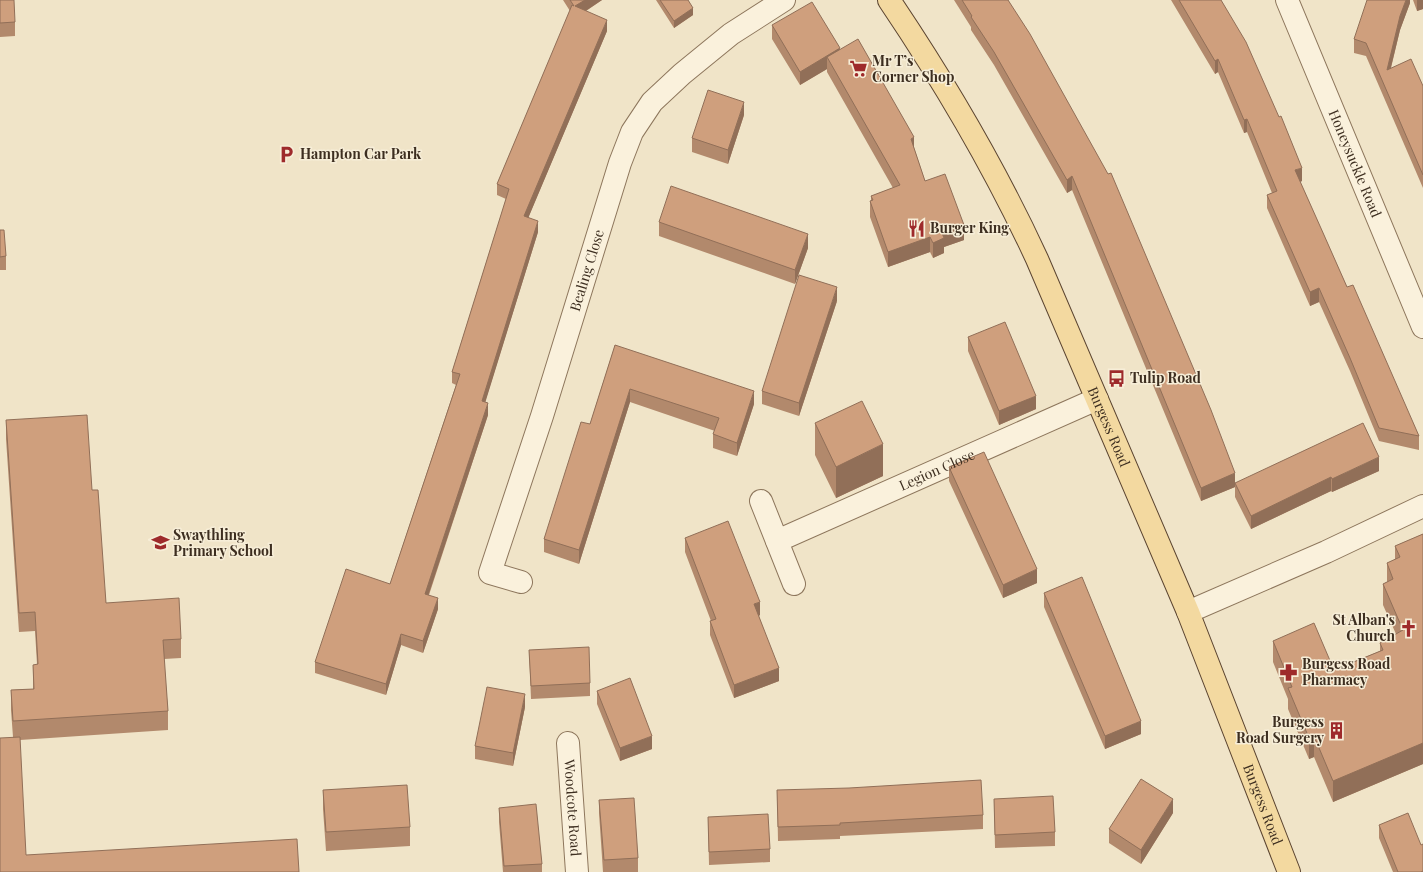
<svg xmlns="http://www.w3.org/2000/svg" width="1423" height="872" font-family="'Playfair Display',serif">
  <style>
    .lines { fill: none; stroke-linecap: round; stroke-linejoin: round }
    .minor-casing { stroke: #8d765c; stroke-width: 24 }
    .major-casing { stroke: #5b4430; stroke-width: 24 }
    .minor { stroke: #faf1dc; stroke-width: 22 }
    .major { stroke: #f3d9a0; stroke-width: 22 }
    .wall { fill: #b2896c }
    .shaded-wall { fill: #916f58 }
    .building { fill: #cf9f7d; stroke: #916f58 }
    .labels { text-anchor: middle; stroke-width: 3; stroke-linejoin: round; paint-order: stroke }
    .poi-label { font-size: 14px; font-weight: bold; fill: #3d2e20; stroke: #f7eed8; text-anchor: start }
    .street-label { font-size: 14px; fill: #3d2e20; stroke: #f7eed8 }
  </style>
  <rect width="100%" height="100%" fill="#f0e4c8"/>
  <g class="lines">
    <defs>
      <g id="minor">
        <path id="s1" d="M1287 0 1423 327"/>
        <path d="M761 501 794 584"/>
        <path id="s2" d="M777 541 1097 399"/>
        <path id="s3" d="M521 582 490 573 542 416 620 163 632 132 652 102 682 74 731 34 784 0"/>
        <path d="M1188 612 1326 552 1423 506"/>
        <path id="s4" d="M568 743 577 872"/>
      </g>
      <g id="major">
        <path id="s5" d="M889 0C945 83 995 168 1037 259L1188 612 1289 872"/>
      </g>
    </defs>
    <use href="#minor" class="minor-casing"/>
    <use href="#major" class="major-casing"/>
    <use href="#minor" class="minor"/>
    <use href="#major" class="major"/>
  </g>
  <path class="wall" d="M0 0 15 22V36L0 37Z
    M563 0H602L586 11 607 31 528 218 538 232 485 402 488 415 429 595 438 609 423 653 401 645 386 695 315 673V662L390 584 456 385 452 383V372L506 199 497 195V184L570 11Z
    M656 0H688L693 15 674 28Z
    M954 0H1008L1235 483 1379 471 1332 492 1331 491 1251 529 1235 497V487L1201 501 1072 190 1067 193 994 65 971 30V27Z
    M1171 0H1221L1302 181 1300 182 1347 287 1419 436V450L1379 441 1350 371 1319 302 1310 306 1267 208V195L1272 193 1247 132 1244 133 1218 72 1215 74Z
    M1410 0V3L1400 30 1391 68 1423 86V188L1366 56 1354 53V39Z
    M1413 0H1423V9L1417 11Z
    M772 25 840 50 914 148 925 181 964 240 944 247V253L933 258 930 252 888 267 870 217V201H871V196L893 188 827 72V69L800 85 772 39Z
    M744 115 728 164 692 152V138Z
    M659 222 808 248 795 284 659 236Z
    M0 230 6 256V270H0Z
    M837 301 799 416 762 404V391Z
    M968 337 1036 409 999 425 968 351Z
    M615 345 754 404 737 456 713 448V434L715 431 630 402 579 564 544 552V539L590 424Z
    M6 420 92 490 106 603 181 639V658L164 659 168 711V730L20 740 0 872 13 737 11 710V690L33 689V665L37 664 35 631 19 632 6 439Z
    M815 423 883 476 836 498 815 455Z
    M949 467 1037 583 1003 598 949 481Z
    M1423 534V764L1333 802 1314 757 1309 759 1288 709V699L1273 662V641L1334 670 1380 651V643L1396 634 1383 605V584L1387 582V563L1395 560V546Z
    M685 538 760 615 759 616 779 681 734 698 710 635V621H711L685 552Z
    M1044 593 1141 734 1105 749 1044 607Z
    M529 650 590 683V696L531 699Z
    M597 691 652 749 620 761 597 704Z
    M525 707 513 766 475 759V746Z
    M323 790 410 827V846L326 851 323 809Z
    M777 790 983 815V829L840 836V839L778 841Z
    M994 799 1055 832V846L995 848Z
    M599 800 638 858V872H603L599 813Z
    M499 808 542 864V872H503L499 822Z
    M1173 813 1141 864 1109 843V829Z
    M708 817 770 849V862L709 865Z
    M1379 825 1421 845 1423 872H1393L1379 838Z"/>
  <path class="shaded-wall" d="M585 0H602L575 18V6Z
    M1406 0H1410V3L1400 30 1387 83V70L1400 16Z
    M1417 0H1423V9L1417 11Z
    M693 8V15L674 28V21Z
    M607 20V31L524 228V216Z
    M840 48V62L827 57V69L800 85V72Z
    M1218 59V72L1215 74V61Z
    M744 102V115L728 164V150Z
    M1247 119V132L1244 133V120Z
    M914 137V152L911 139Z
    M1302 168V181L1295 184V170Z
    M1072 176V190L1067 193V180Z
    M538 221V232L482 413V401Z
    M964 225V240L944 247V253L933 258V243L942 233Z
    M808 234V248L795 284V270Z
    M930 237V252L888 267V252Z
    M837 287V301L799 416V403Z
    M1319 288V302L1310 306V292Z
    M630 389V402L579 564V550Z
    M754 391V404L737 456V443Z
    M1036 396V409L999 425V411Z
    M488 403V415L425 605V594Z
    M883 444V476L836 498V467Z
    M1379 457V471L1332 492V479Z
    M1235 473V487L1201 501V488Z
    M1331 477V491L1251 529V516Z
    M1037 569V583L1003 598V585Z
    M438 598V609L423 653V641Z
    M760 602V615L754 618V604Z
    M401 634V645L386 695V684Z
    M779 668V681L734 698V685Z
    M525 694V707L513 766V753Z
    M1141 721V734L1105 749V736Z
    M652 736V749L620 761V748Z
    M1314 736V757L1309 759V738Z
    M1423 743V764L1333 802V781Z
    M1173 799V813L1141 864V850Z"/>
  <path class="building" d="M0 0H14L15 22 0 23Z
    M570 0H585L575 6 607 20 524 216 538 221 482 401 488 403 425 594 438 598 423 641 401 634 386 684 315 662 346 569 390 584 460 374 452 372 509 189 497 184 572 5 574 6Z
    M660 0H688L693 8 674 21Z
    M962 0H1008L1030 34 1108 174 1111 173 1211 410 1235 473 1201 488 1072 176 1067 180 994 52 971 17 972 16Z
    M1179 0H1221L1246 42 1279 117 1281 116 1302 168 1295 170 1324 235 1347 287 1353 285 1419 436 1379 428 1350 358 1319 288 1310 292 1267 195 1277 191 1247 119 1244 120 1218 59 1215 61Z
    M1367 0H1406L1400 16 1387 70 1411 59 1423 86V175L1366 43 1354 39Z
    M812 2 840 48 800 72 772 25Z
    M858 39 914 137 911 139 925 181 945 174 964 225 942 233 944 238 933 243 930 237 888 252 870 201 873 200 871 196 900 185 827 57Z
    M708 90 744 102 728 150 692 138Z
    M671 186 808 234 795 270 659 222Z
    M0 230H4L6 256 0 257Z
    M799 275 837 287 799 403 762 391Z
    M1005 322 1036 396 999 411 968 337Z
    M615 345 754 391 737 443 713 434 719 418 630 389 579 550 544 539 581 422 590 424Z
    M862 401 883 444 836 467 815 423Z
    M87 415 92 490H98L106 603 179 598 181 639 163 640 168 711 13 721 11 690 34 689 33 665 38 664 35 612 19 613 6 420Z
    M1363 423 1379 457 1332 479 1331 477 1251 516 1235 483Z
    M984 452 1037 569 1003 585 949 467Z
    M728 521 760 602 754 604 779 668 734 685 710 621 716 619 685 538Z
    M1423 534V743L1333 781 1314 736 1309 738 1288 688 1292 687 1273 641 1314 623 1334 670 1383 650 1380 643 1403 630 1383 584 1393 579 1387 563 1400 557 1395 546Z
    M1082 577 1141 721 1105 736 1044 593Z
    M589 647 590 683 531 686 529 650Z
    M630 678 652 736 620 748 597 691Z
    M487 687 525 694 513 753 475 746Z
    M20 737 26 855 297 839 299 872H0V738Z
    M1141 779 1173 799 1141 850 1109 829Z
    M981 780 983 815 840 823V825L778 827 777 790 849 788Z
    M407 785 410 827 326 832 323 790Z
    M1053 796 1055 832 995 835 994 799Z
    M634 798 638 858 604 860 599 800Z
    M536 804 542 864 504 866 499 808Z
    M1408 813 1421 845 1423 844V871L1421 872H1398L1379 825Z
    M768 814 770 849 709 852 708 817Z"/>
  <defs>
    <symbol id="supermarket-bare" viewBox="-9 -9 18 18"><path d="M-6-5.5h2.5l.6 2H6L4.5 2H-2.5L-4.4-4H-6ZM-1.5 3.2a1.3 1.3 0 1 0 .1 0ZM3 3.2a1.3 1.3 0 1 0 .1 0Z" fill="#9e2a2b" stroke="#f7eed8" stroke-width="2.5" paint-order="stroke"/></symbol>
    <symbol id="parking-bare" viewBox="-9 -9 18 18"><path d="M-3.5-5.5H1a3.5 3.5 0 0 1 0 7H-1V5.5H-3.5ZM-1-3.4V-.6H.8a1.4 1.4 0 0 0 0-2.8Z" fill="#9e2a2b" stroke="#f7eed8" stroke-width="2.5" paint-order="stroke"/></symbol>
    <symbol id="restaurant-bare" viewBox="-9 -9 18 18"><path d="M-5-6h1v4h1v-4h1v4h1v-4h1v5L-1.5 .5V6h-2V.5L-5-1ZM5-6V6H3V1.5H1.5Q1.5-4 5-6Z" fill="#9e2a2b" stroke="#f7eed8" stroke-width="2.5" paint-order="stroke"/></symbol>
    <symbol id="bus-bare" viewBox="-9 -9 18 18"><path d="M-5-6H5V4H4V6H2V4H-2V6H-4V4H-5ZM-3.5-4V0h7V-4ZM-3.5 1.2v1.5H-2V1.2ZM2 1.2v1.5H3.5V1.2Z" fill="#9e2a2b" stroke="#f7eed8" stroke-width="2.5" paint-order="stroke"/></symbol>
    <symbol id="school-bare" viewBox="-9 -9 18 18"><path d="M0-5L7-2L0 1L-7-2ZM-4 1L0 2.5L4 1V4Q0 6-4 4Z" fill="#9e2a2b" stroke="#f7eed8" stroke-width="2.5" paint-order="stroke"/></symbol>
    <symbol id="church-bare" viewBox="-9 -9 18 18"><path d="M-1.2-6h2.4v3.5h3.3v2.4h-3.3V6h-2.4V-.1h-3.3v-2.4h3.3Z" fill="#9e2a2b" stroke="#f7eed8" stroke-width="2.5" paint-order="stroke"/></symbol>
    <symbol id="pharmacy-bare" viewBox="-9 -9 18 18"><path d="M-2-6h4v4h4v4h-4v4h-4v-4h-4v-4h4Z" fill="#9e2a2b" stroke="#f7eed8" stroke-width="2.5" paint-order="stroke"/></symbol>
    <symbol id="building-bare" viewBox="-9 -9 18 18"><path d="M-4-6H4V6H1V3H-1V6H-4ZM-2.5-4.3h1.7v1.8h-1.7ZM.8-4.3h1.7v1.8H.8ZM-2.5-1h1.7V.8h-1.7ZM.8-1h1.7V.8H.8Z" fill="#9e2a2b" stroke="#f7eed8" stroke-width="2.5" paint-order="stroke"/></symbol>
  </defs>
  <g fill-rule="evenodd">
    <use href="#supermarket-bare" x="846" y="56" width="25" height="25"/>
    <use href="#parking-bare" x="274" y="142" width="25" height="25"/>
    <use href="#restaurant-bare" x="904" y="216" width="25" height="25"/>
    <use href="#bus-bare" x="1104" y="366" width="25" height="25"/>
    <use href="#school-bare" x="148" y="530" width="25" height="25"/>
    <use href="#church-bare" x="1396" y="616" width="25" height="25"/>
    <use href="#pharmacy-bare" x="1276" y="660" width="25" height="25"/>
    <use href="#building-bare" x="1324" y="718" width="25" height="25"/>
  </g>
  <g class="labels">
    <g class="poi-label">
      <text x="872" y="66">Mr T’s<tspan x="872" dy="16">Corner Shop</tspan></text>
      <text x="300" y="159">Hampton Car Park</text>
      <text x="930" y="233">Burger King</text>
      <text x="1130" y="383">Tulip Road</text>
      <text x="173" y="540">Swaythling<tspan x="173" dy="16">Primary School</tspan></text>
      <text x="1395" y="625" text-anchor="end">St Alban's<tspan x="1395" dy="16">Church</tspan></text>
      <text x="1302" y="669">Burgess Road<tspan x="1302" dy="16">Pharmacy</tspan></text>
      <text x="1324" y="727" text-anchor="end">Burgess<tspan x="1324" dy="16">Road Surgery</tspan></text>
    </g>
    <g class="street-label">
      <text dy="5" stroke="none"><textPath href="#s1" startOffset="177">Honeysuckle Road</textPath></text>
      <text dy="5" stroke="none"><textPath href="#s3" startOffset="350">Bealing Close</textPath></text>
      <text dy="5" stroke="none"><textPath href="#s5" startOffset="481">Burgess Road</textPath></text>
      <text dy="5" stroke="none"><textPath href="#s2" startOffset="175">Legion Close</textPath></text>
      <text dy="5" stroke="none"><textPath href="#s5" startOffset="889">Burgess Road</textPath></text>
      <text dy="5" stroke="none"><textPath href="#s4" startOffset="65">Woodcote Road</textPath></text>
    </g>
  </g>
</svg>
